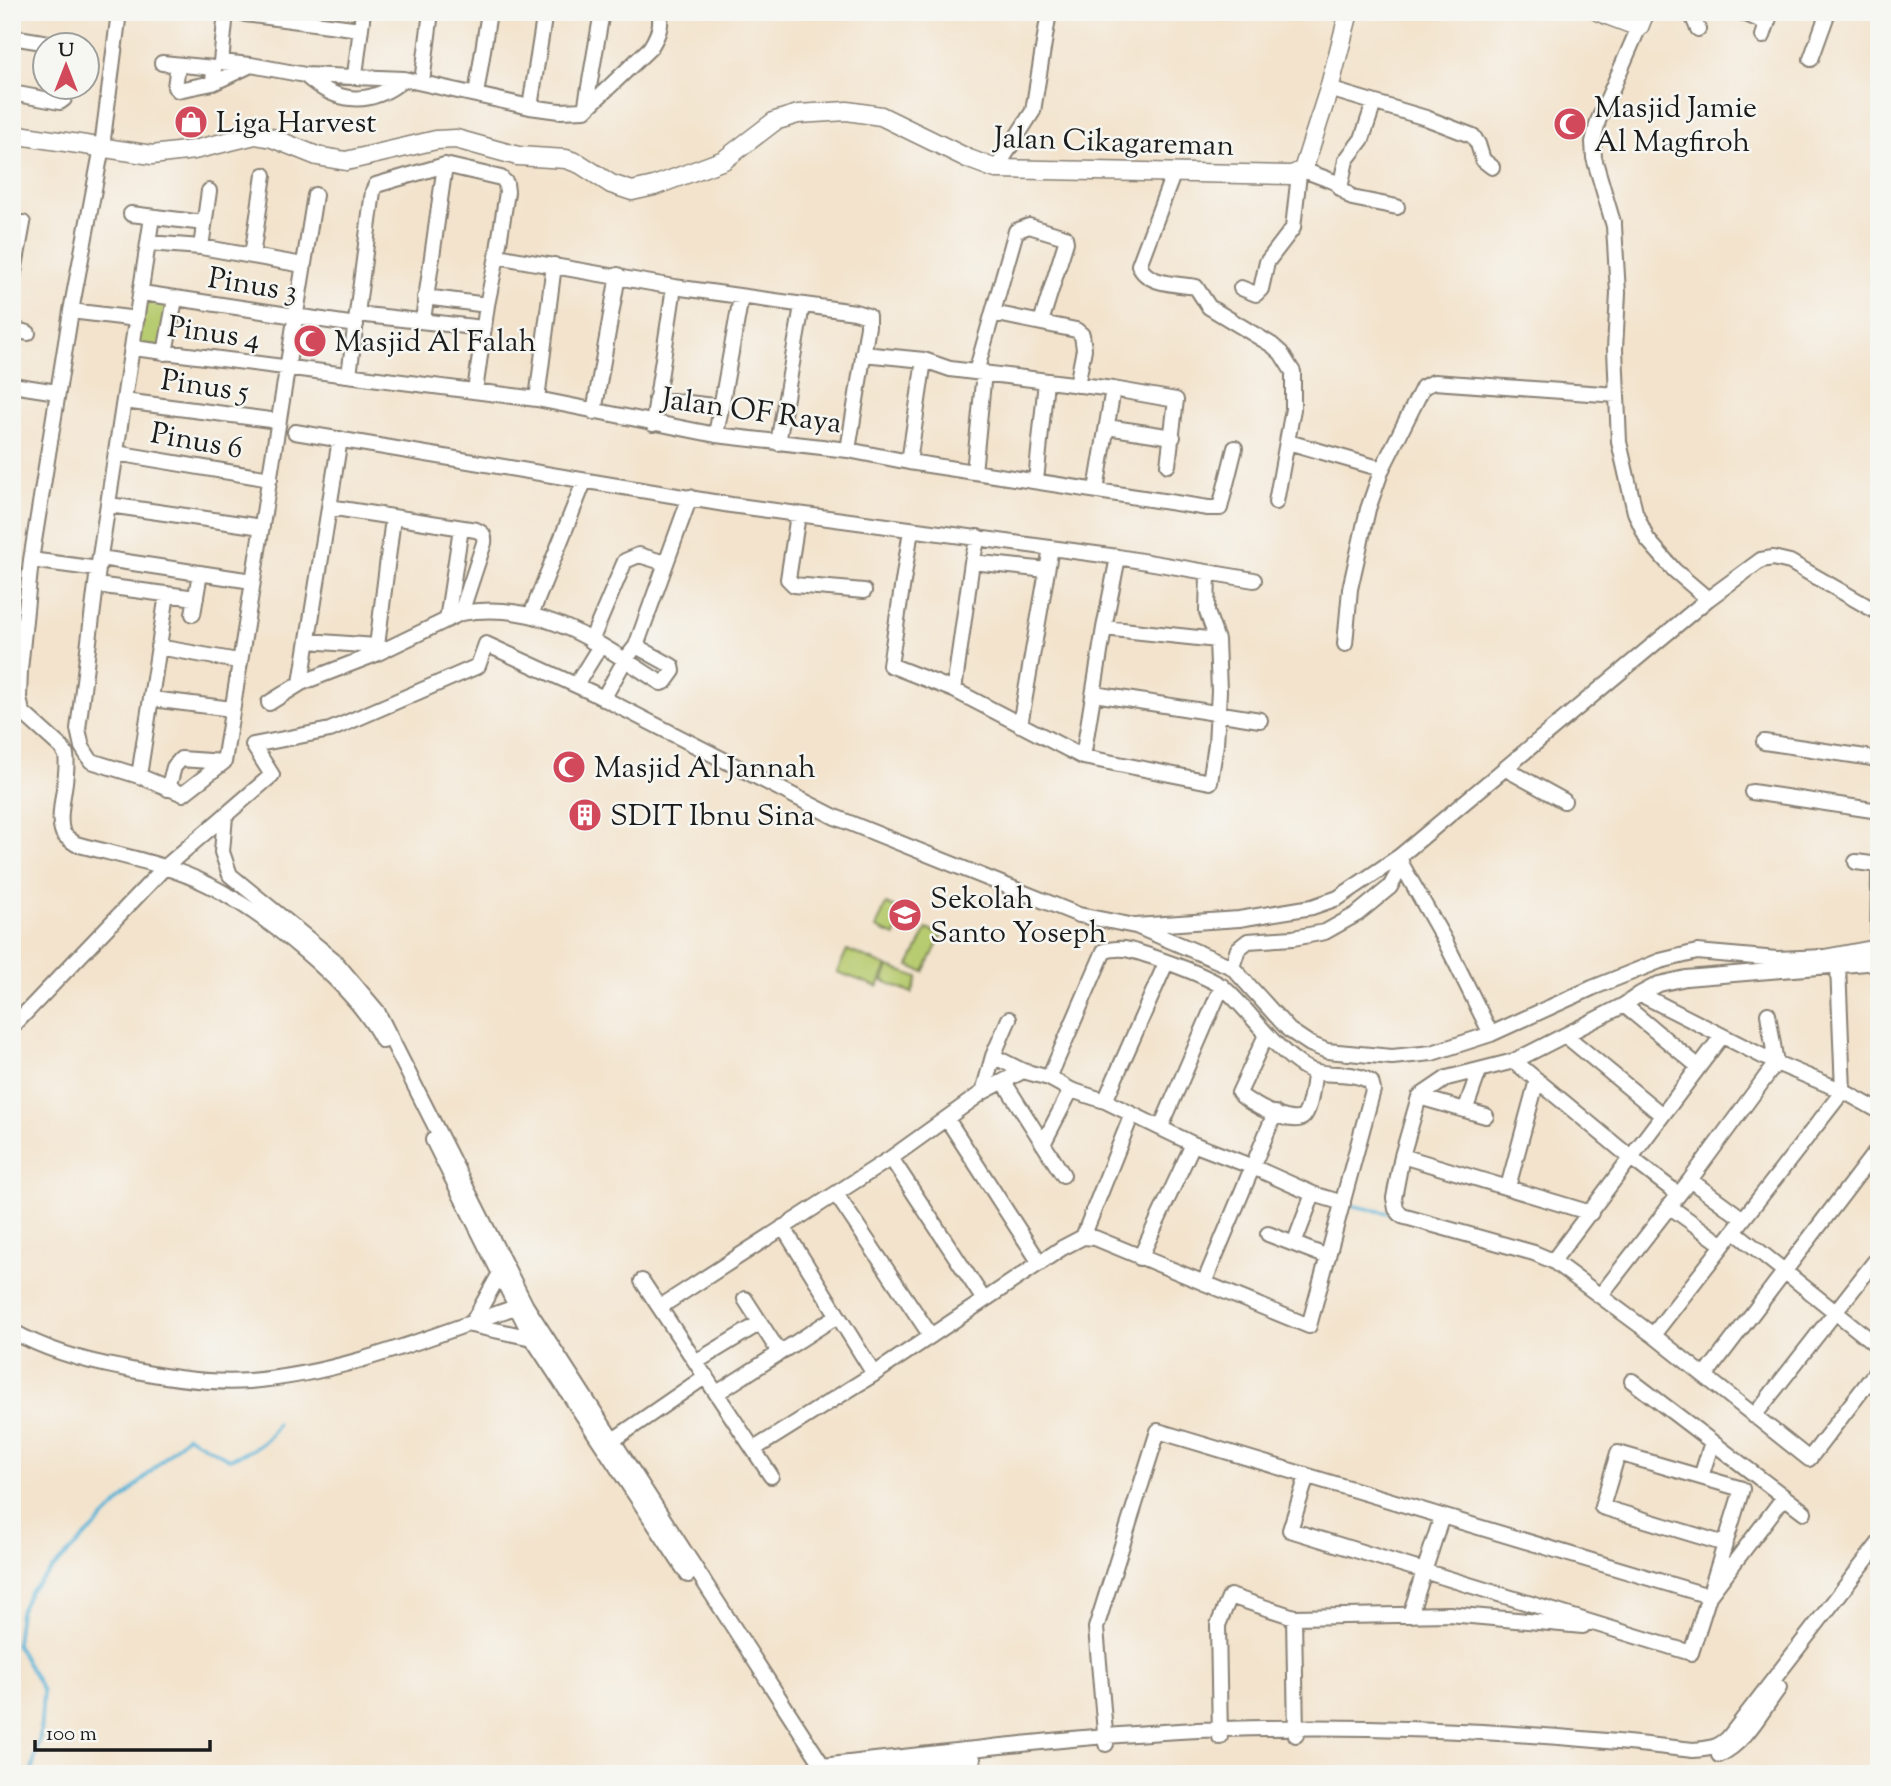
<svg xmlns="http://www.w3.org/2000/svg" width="1891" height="1786" font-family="'Sorts Mill Goudy',serif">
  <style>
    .green { fill: #b7cb6f; stroke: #6a7446; stroke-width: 2 }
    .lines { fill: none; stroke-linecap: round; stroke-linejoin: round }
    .stream { stroke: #58b2d6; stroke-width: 3.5 }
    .minor-casing { stroke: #888074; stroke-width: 18 }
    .tertiary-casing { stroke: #888074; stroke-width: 21 }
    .minor { stroke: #fff; stroke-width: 14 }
    .tertiary { stroke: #fff; stroke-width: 18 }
    .labels { text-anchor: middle; stroke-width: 5; stroke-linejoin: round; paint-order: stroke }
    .poi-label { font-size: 30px; fill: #1c1c1c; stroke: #f6f6f2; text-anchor: start }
    .street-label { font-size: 30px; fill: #1c1c1c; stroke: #f6f6f2 }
  </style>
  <rect width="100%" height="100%" fill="#f6f6f2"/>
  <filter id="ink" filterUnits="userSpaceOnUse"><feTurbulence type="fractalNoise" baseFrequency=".0143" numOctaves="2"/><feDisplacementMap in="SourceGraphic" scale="14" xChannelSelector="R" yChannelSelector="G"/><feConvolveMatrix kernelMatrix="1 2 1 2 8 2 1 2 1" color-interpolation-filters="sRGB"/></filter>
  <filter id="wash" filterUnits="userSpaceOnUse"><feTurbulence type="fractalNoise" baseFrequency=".00686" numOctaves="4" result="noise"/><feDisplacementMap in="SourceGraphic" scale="28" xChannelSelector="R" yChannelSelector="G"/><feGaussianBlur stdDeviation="1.57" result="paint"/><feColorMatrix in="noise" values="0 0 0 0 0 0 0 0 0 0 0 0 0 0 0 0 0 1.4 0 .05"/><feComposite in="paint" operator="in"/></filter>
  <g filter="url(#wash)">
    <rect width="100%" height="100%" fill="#f3e3cc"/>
    <path class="green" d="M145 297 171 301 162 348 136 344Z
      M886 904 905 912 895 936 876 928Z
      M927 929 942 935 924 972 909 966Z
      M847 950 887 966 878 987 837 972Z
      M889 967 918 977 912 993 883 981Z"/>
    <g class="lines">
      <path class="stream" d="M1345 1204 1393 1214
        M31 1774 40 1737 43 1691 16 1644 20 1611 30 1591 187 1436 229 1459C249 1452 269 1444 277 1423"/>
    </g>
  </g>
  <g filter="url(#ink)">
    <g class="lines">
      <defs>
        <path id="minor" d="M119 12 102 147 71 311 31 560 20 670 19 698 22 712 62 748 66 755C70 777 55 815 63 833 66 838 72 841 76 844 120 856 168 864 209 885 265 914 354 984 383 1041
          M226 12 221 62 250 65
          M1687 12 1692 15 1698 29
          M1741 12 1767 23
          M245 14 360 29
          M1639 27 1598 121 1593 142 1594 158 1614 226 1618 293 1615 349 1619 442 1635 512 1647 539 1674 570 1708 599
          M1763 36 1771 12
          M12 37 67 46
          M1811 59 1828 12
          M162 63 214 68 213 83
          M178 65 175 87 178 90 213 83 251 65 305 75 404 79 530 107 559 111 585 110 650 48C657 37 663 25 659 12
          M305 75C337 104 370 107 404 79
          M355 75 363 12
          M422 82 431 12
          M1329 89 1426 118 1473 136 1478 144 1483 160 1492 167
          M12 93 60 102 64 99 66 88
          M476 95 489 12
          M530 107 545 12
          M585 110 602 12
          M996 169 1033 111 1049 12
          M1303 170 1335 182 1352 198 1397 207
          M1174 172 1139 265C1146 285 1178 284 1196 287L1209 307 1272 345 1281 353 1293 372V409L1276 502
          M1340 188 1346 160 1362 139 1374 103
          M131 214 204 223
          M152 217 98 569 78 729 82 747 91 761 139 776 183 794 224 762 315 195
          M148 243 201 247 303 265
          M201 247 209 191
          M252 256 264 175
          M12 283 23 223
          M1241 288 1256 294 1261 289 1267 262 1293 228 1299 174
          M142 293 356 325
          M425 297 487 305
          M71 311 137 319
          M993 313 1076 330 1082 335 1084 349 1077 385
          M357 314 483 328
          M423 320 445 165
          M12 329 28 333
          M133 348 537 399 716 435 848 450 909 462 1208 508H1220L1235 448
          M165 353 175 299
          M863 354 924 360 950 369 1113 389 1176 400 1168 465
          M976 372 1016 231 1029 226 1065 237 1066 242 1041 322
          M349 375 373 191 376 185 445 165 501 178 506 183 507 192 497 256
          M12 385 57 392
          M475 391 487 305 497 256 674 287 855 312 868 316V326L848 450
          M537 399 554 265
          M656 399 721 407
          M124 401 278 421
          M594 412 618 275
          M653 424 674 287
          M1107 427 1173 437
          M295 432 731 505 1118 557 1254 580
          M716 435 741 297
          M1288 442 1382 469
          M778 443 802 306
          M116 453 270 479
          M909 462 924 360
          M974 472 984 372
          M1036 481 1046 381
          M1096 490 1113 389
          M109 505 262 527
          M329 507 476 530C483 533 485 535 484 543L461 613
          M798 515 788 579 794 585 864 591
          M911 530 890 665 954 690 1083 757 1210 782 1216 744 1219 691 1217 640 1207 612 1208 573
          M100 558 252 581
          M31 560 98 569
          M972 562 1047 570
          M96 585 196 598
          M193 614 200 573
          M531 615 584 482
          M447 620 461 528
          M1104 628 1217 640
          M308 641 376 646
          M591 641 625 561 639 555 665 563
          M1345 644 1350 589 1368 509 1382 469 1423 387 1434 382 1617 395
          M158 647 238 661
          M376 654 393 518
          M301 683 340 439
          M576 685 600 646
          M954 690 972 562 978 537
          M1094 694 1260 720
          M152 699 232 709
          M603 699 625 660 636 646 690 497
          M269 703 301 683 376 654 461 613C540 599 598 643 661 683L665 682 673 671 672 666 636 646
          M1020 725 1051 548
          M1764 742 1879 759
          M1083 757 1104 628 1118 557
          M1506 769 1564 801
          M139 776 167 594
          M168 789 174 767 181 759 224 762
          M1752 792 1879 811
          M225 816 222 852 230 875 334 960 377 1011 526 1306 823 1766C956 1751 1089 1734 1223 1729 1381 1724 1537 1732 1693 1750 1708 1749 1719 1748 1729 1737L1879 1543
          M1400 858 1402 865 1445 941 1491 1034
          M1856 862 1879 865
          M1136 926 1232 967 1289 1030 1310 1044 1327 1051 1392 1057 1432 1053 1491 1034 1592 988 1660 961 1697 952 1777 959 1825 957 1879 947
          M1878 947 1879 874
          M1232 967 1238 949 1248 941 1293 938 1325 932 1357 914 1390 887 1402 865
          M1640 994 1659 984 1686 978 1879 962
          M1624 1005 1699 1067
          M12 1027 164 868 272 775 253 745 330 730 478 666 486 644 593 693 835 817 1079 915 1135 926 1239 919 1312 907 1338 898 1400 856 1708 599 1761 560 1773 558 1790 562 1879 613
          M1266 1035 1239 1093C1247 1103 1294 1128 1304 1116 1312 1105 1312 1084 1315 1072
          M1565 1035 1662 1115
          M993 1056 1009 1019
          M1514 1061 1631 1158 1678 1194
          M1004 1082 1063 1175
          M983 1092 993 1056 1023 1071 1049 1078 1071 1090 1105 1101 1193 1144 1253 1167 1313 1194 1343 1203
          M1419 1097 1486 1116
          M1105 1101 1166 963
          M1466 1108 1479 1071
          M1879 1111 1843 1091 1776 1063 1640 994 1624 1005 1514 1061 1447 1078 1419 1097 1402 1156 1394 1198 1396 1209 1402 1216 1534 1253 1553 1261 1653 1335 1809 1459 1879 1368
          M947 1119 1040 1263
          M1161 1127 1222 986
          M433 1140 532 1338 688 1575
          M1043 1144 1071 1090
          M1402 1156 1591 1213
          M891 1158 984 1300
          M1690 1180 1743 1219
          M1508 1187 1537 1080
          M836 1194 931 1336
          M1669 1206 1723 1245
          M783 1227 874 1374
          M1734 1231 1879 1347
          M1268 1234 1328 1257
          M1083 1237 1132 1114
          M1294 1244 1313 1194
          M1140 1258 1193 1144
          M1553 1261 1722 1036
          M499 1275 471 1325 532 1338
          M642 1281 771 1476
          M1204 1283 1275 1113
          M1600 1296 1690 1180 1776 1063 1768 1014
          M745 1299 779 1352
          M660 1307 891 1158 983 1092 1023 1071
          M12 1331C46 1350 84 1361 122 1368 163 1377 207 1384 249 1381 344 1374 434 1335 524 1304
          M1653 1335 1843 1091 1838 965
          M696 1362 760 1323
          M1705 1376 1879 1147
          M1632 1381 1804 1512
          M717 1393 837 1316
          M1754 1416 1879 1256
          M606 1445 706 1376
          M754 1449 874 1374 1062 1248 1083 1237 1095 1238 1309 1326 1373 1090 1371 1082C1352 1069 1324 1079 1304 1067 1272 1047 1252 1013 1224 988 1209 976 1145 953 1125 949 1117 948 1111 949 1104 951L1049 1078
          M1307 1476 1290 1530 1691 1653 1709 1596 1784 1497
          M1701 1477 1712 1442
          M1410 1615 1442 1516
          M1294 1617 1449 1614 1583 1626
          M1220 1737 1218 1625 1230 1596 1294 1617 1296 1735
          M1106 1744 1096 1628 1158 1431 1709 1596 1742 1489 1618 1453 1602 1507 1725 1544
          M1719 1755C1746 1743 1762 1710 1779 1688
          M861 1774 973 1759"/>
        <path id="tertiary" d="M1599 12 1639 27 1645 12
          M12 134 152 155 194 150 255 135 272 138 317 156 346 161 436 140 456 139 518 156 566 159 580 164 611 184 632 191 654 186 724 160 775 121 798 114 847 111 881 116 969 159 996 169 1292 175 1303 170 1329 89 1349 12"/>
      </defs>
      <use href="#minor" class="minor-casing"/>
      <use href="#tertiary" class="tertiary-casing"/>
      <use href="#minor" class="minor"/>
      <use href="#tertiary" class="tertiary"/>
    </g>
  </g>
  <defs>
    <symbol id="shop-disc" viewBox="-11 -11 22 22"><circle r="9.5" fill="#d1495b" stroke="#f6f6f2"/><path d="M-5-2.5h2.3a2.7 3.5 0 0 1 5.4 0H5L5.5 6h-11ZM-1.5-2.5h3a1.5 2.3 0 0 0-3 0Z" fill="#fff"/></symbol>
    <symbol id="mosque-disc" viewBox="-11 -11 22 22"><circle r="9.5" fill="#d1495b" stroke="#f6f6f2"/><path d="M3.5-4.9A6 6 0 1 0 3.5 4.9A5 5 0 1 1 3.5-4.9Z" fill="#fff"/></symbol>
    <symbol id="building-disc" viewBox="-11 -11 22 22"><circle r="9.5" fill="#d1495b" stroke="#f6f6f2"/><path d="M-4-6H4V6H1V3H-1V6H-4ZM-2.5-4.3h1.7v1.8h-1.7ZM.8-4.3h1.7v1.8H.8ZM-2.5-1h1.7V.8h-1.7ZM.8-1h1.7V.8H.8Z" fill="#fff"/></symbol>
    <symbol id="school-disc" viewBox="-11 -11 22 22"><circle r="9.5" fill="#d1495b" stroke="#f6f6f2"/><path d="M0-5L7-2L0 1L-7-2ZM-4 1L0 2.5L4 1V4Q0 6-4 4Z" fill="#fff"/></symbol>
  </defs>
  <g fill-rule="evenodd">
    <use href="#shop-disc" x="172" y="103" width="38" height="38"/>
    <use href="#mosque-disc" x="1551" y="105" width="38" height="38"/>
    <use href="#mosque-disc" x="291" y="322" width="38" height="38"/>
    <use href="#mosque-disc" x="550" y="748" width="38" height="38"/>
    <use href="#building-disc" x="566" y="796" width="38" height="38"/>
    <use href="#school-disc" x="886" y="896" width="38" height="38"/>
  </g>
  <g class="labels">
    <g class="poi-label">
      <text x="1594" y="117">Masjid Jamie<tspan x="1594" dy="34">Al Magfiroh</tspan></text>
      <text x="216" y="132">Liga Harvest</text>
      <text x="334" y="351">Masjid Al Falah</text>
      <text x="594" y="777">Masjid Al Jannah</text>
      <text x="610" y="825">SDIT Ibnu Sina</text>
      <text x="930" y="908">Sekolah<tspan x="930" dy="34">Santo Yoseph</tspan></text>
    </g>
    <g class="street-label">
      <text transform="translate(1114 141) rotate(2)" y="10">Jalan Cikagareman</text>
      <text transform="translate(253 284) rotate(9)" y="10">Pinus 3</text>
      <text transform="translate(214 332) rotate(8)" y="10">Pinus 4</text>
      <text transform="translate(205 385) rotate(8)" y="10">Pinus 5</text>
      <text transform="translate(752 410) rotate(8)" y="10">Jalan OF Raya</text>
      <text transform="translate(197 440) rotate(10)" y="10">Pinus 6</text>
    </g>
  </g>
  <rect width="1891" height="1786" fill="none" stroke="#f6f6f2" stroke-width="42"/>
  <g transform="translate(66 66)"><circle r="33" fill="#f6f6f2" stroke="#9f9f9c" stroke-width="2"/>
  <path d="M0-5L12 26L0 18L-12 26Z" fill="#d1495b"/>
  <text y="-10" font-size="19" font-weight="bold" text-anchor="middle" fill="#1c1c1c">U</text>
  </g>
  <path d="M35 1740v10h175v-10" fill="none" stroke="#1c1c1c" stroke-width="3.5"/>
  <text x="46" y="1740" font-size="21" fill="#1c1c1c" stroke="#f6f6f2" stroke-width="5" paint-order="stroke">100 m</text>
</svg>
